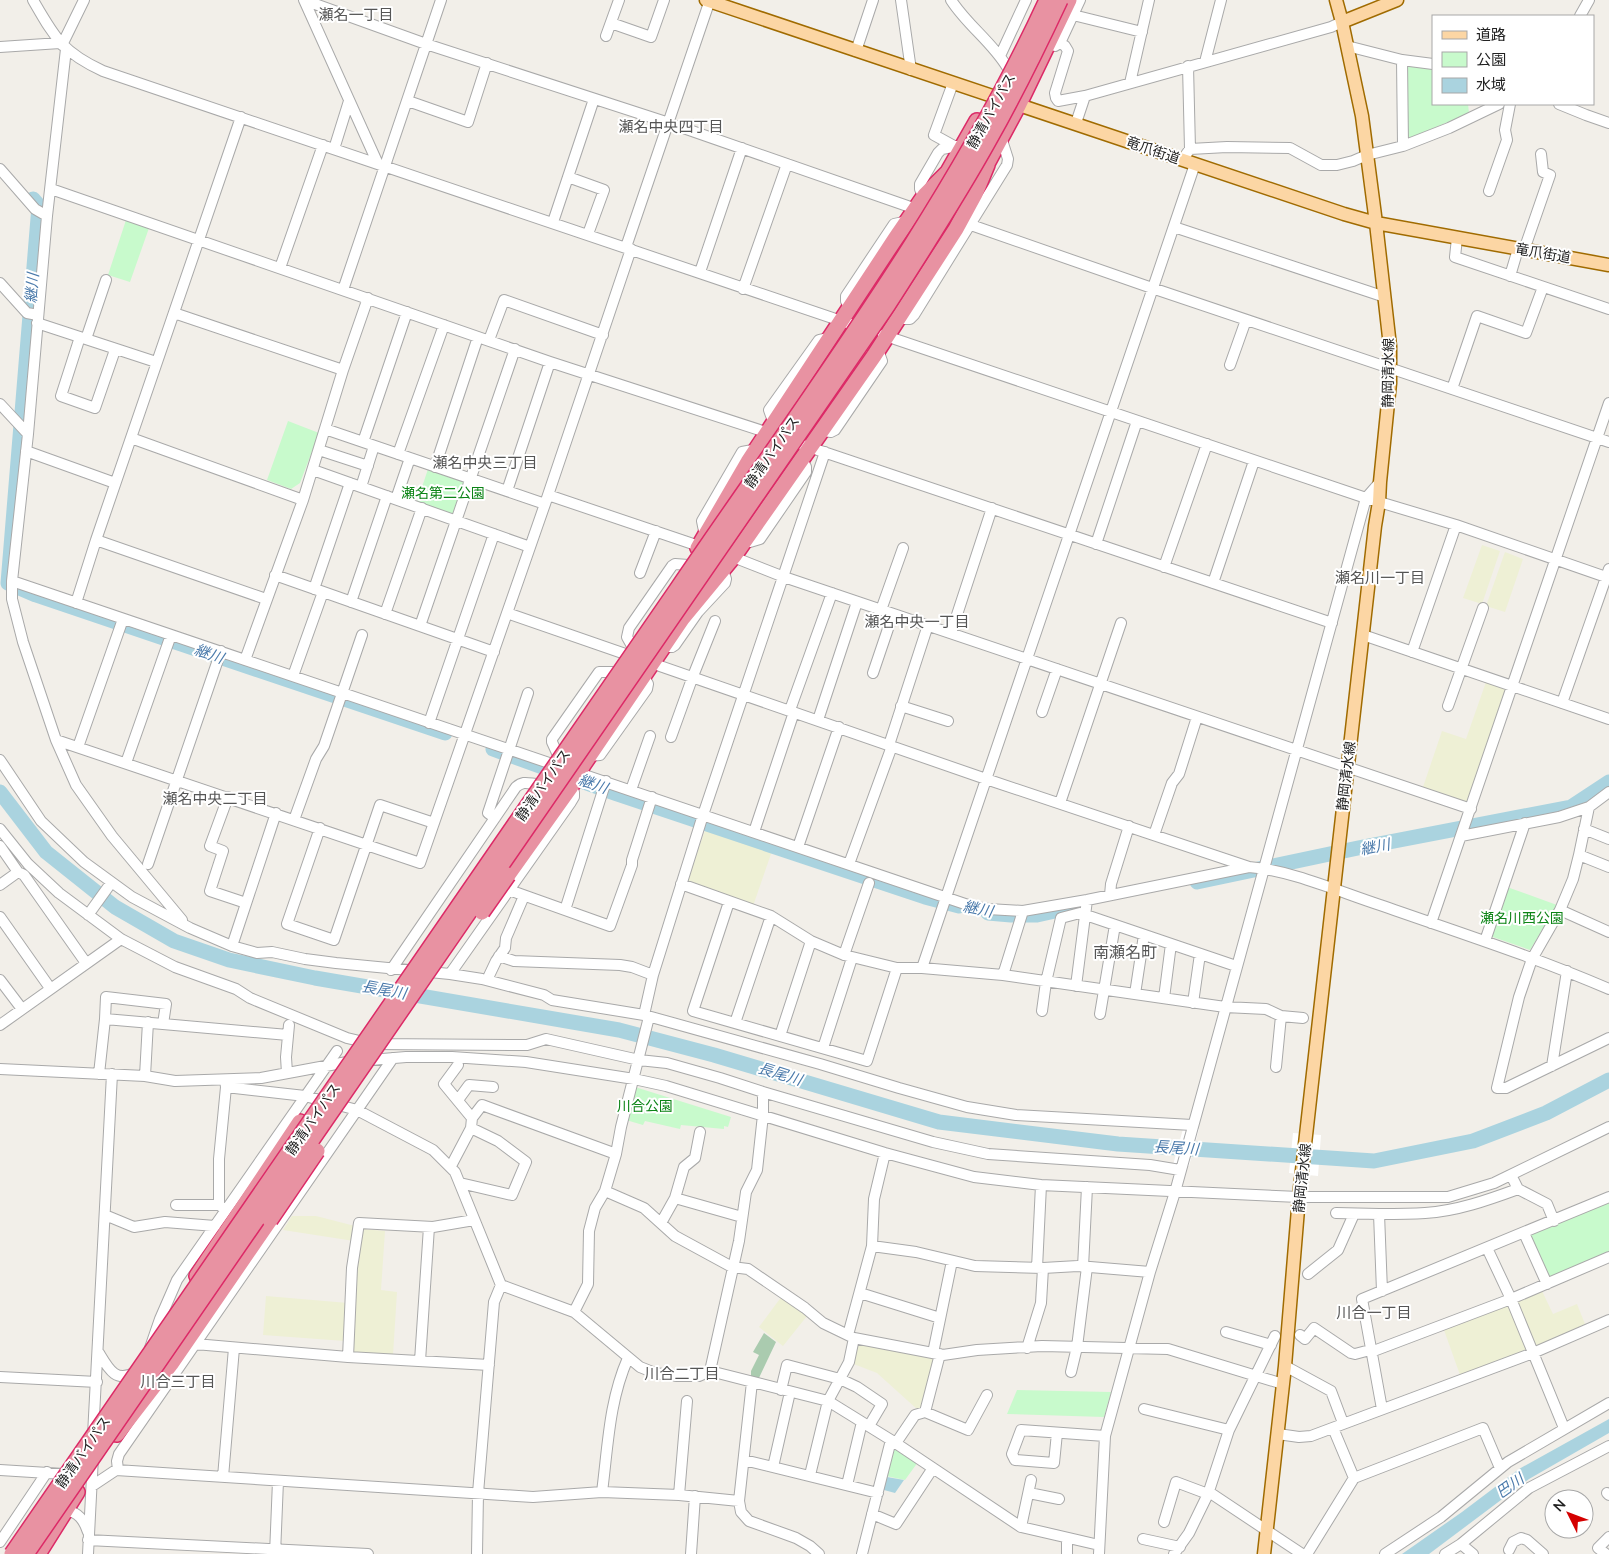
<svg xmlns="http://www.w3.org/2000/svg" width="1609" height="1554" font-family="'Nunito Sans','Noto Sans JP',sans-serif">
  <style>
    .farmland { fill: #eef0d5 }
    .cemetery { fill: #aacbaf }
    .park { fill: #c8facc }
    .water { fill: #aad3df }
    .pier { fill: #fff }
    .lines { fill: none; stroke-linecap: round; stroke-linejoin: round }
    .river { stroke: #aad3df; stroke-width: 15 }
    .minor-casing { stroke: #a9a9a9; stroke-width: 12 }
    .major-casing { stroke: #a06b00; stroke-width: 15 }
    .highway-casing { stroke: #dc2a67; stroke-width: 18 }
    .minor { stroke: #fff; stroke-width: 10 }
    .major { stroke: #fcd6a4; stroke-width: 12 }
    .highway { stroke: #e892a2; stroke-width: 15 }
    .highway-bridge-casing { stroke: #dc2a67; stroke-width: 18; stroke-linecap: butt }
    .highway-bridge { stroke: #e892a2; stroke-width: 15 }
    .labels { text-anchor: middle; stroke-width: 4; stroke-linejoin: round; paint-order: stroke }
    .street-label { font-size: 14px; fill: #222; stroke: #fff }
    .park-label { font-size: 14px; fill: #0c8416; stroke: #fff }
    .neighbourhood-label { font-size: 15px; fill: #555; stroke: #fff }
    .water-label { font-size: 15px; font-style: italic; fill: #4a7aab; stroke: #fff }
    .quarter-label { font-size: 16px; fill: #555; stroke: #fff }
  </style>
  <rect width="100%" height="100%" fill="#f2efe9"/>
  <path class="farmland" d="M1482 545 1500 551 1482 604 1463 598Z
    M1505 552 1523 559 1505 612 1486 606Z
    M1486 682 1508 689 1469 803 1423 787 1442 731 1466 739Z
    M706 828 772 851 753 906 687 881Z
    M292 1216H316L355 1226 354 1241 283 1230Z
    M362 1229 385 1231 381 1290 397 1292 393 1355 352 1354 356 1275Z
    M1542 1291 1553 1314 1577 1304 1585 1324 1536 1347 1516 1304 1519 1301Z
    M266 1296 348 1303 345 1341 263 1335Z
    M782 1296 807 1316 783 1346 759 1327Z
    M1505 1306 1509 1307 1527 1350 1525 1352 1460 1375 1444 1330Z
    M860 1343 936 1358 922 1408 918 1410 877 1373 851 1363 856 1346Z"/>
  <path class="cemetery" d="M764 1333 776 1342 758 1380 751 1378V1371L759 1355 753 1352Z"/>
  <path class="park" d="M1406 65 1433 69V104H1468L1469 113 1408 139Z
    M126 220 149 228 130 282 108 275Z
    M288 421 319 433 300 483 291 489 267 480Z
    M428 469 464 480 466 484 456 512 452 515 417 502Z
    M1507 887 1557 905 1530 950 1490 936Z
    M635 1087 731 1117 728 1127 724 1126V1129L681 1125 680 1129 645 1121 643 1125 626 1120Z
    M1609 1201V1254L1551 1279 1546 1276 1530 1238 1531 1235Z
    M1017 1390 1111 1392 1104 1417 1007 1414Z
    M897 1448 918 1462 905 1480 886 1476 892 1450Z"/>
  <path class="water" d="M1609 1419V1433L1529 1479 1429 1554H1402L1462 1512 1519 1469Z
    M887 1477 904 1480 895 1493 884 1490Z"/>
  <path class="pier" d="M1183 1129H1199L1189 1166 1173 1165Z
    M1293 1133 1321 1135 1318 1176 1289 1173Z"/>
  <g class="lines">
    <path class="river" d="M33 199 39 206 8 583 36 595 445 733
      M493 749 617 794 925 897 959 906
      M0 792 46 852 115 907 174 941 229 960 315 978 619 1030 714 1055 939 1122 1118 1144 1374 1161 1473 1141 1546 1113 1609 1080
      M1197 882 1358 848 1571 807 1609 782
      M988 913 1011 915H1037L1082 905"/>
    <defs>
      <path id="minor" d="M33 0C55 38 62 52 103 71L862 328
        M304 0 426 44 669 123 916 209
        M304 0 378 164
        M901 0 911 70
        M951 0C967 25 992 42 1007 67
        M1073 15 1142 32
        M1580 16 1589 0
        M611 23 651 37 664 0
        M606 36 619 0
        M1060 43 1065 46 1068 51 1055 93 1056 98 1058 101 1085 96
        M62 45 84 0
        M1055 46 1060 43 1080 0
        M1347 46 1402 60 1433 64
        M0 47 60 43
        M66 49 47 216 28 434 12 581V599L23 642 56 740 76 785 112 836 182 920
        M856 51 873 0
        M1000 56 1026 0
        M1402 60 1403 146
        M1205 62 1221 0
        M1188 66 1190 149
        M953 83 934 135 954 146
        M1130 83 1149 0
        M408 101 468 122 487 63
        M1559 104 1586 115 1609 123
        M241 117 96 540 266 599
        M1076 123 1085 96 1331 27 1342 22
        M334 149 349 101
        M1182 160 1190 149 1227 147 1290 148 1321 165H1337L1353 161 1367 155 1403 146 1449 128 1499 104
        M0 169 35 209 47 216
        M568 177 604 190 588 234
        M51 189 550 362 772 434
        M1489 191 1507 140 1505 130 1510 104
        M924 198 920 189V184L938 153 942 149 957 146
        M553 222 594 99
        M971 225 1152 288 1609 442
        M1174 227 1385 297
        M1457 238 1455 257 1609 309
        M626 247 710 0
        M1524 250 1550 175 1543 172 1541 154
        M280 268 323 145
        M700 272 742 148
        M1510 276 1518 249
        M0 283 27 313 38 315
        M743 289 787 164
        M343 290 441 0
        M850 309 846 301V296L894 224 908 221
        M174 313 343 370
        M898 319H910L914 315 1007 165 1008 159 1001 137
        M37 323 156 362
        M883 335 1366 498 1456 525 1609 578
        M80 337 61 396 95 408 115 350
        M86 339 106 280
        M489 340 504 300 603 335
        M1230 365 1246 320
        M1452 389 1477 316 1526 333 1543 287
        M0 404 28 434
        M774 424 769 410 819 340 831 337
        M325 429 545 504
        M822 431 831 432 835 430 882 361 878 350
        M131 438 303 500
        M788 440 1332 623
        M363 442 407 312
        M319 450 368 466
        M26 451 115 483
        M398 454 444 325
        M435 467 478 337
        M313 470 530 547
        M361 487 374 446
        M507 491 550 362
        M548 495 693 544
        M396 499 410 458
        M705 536 702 521 742 452 758 449
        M743 541 750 542 760 539 806 472V467L802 459
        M1096 544 1137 421
        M728 555 784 577 1471 809
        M1164 567 1207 444
        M640 573 656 531
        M275 575 494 652
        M12 581 971 906 988 909 1023 911 1087 900 1249 867
        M1213 583 1254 461
        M314 589 350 483
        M351 602 387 496
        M76 603 96 540
        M881 610 903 548
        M507 613 986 779 1249 867C1290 870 1340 892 1380 905 1457 932 1535 957 1609 989
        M385 614 422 508
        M420 626 515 349
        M951 633 992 508
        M1363 635 1609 719
        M632 646 627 637 629 628 672 566 675 564 688 565
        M663 647H672L675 645 698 612 725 583 726 579 723 570
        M1412 652 1456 525
        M245 660 303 500 343 370 368 298
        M873 673 893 614
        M293 676 323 592
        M1562 703 1609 569
        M901 706 948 721
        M1448 706 1483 608
        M790 710 832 593
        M1042 712 1057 669
        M818 720 857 602
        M429 723 494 534
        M671 737 693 676 715 621
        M56 740 420 863 545 504 631 249
        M889 745 928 625
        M78 747 123 619
        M557 753 552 742V739L599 672H613
        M589 756 600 755 647 689 648 684 643 675
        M0 760 41 821 84 862 132 897 190 928 232 946 257 953 272 952 305 959 336 963 450 974 482 979 544 995 552 1000 644 1015 820 1064 899 1088 967 1107 1016 1115 1192 1125
        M126 763 171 635
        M631 790 650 736
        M228 797 210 846 223 851 210 891 246 903
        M1060 803 1121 623
        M495 818 488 813 528 693
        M294 820 316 759 324 746 362 635
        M320 828 287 924 334 940 380 805 434 823
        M0 829 28 864 59 893 121 939 175 967 236 989 250 998 347 1038 372 1044 527 1045 546 1039 639 1060 667 1063 720 1078 763 1092 933 1142 988 1154 1150 1165 1180 1170
        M1584 829 1609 839
        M754 832 794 712
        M1154 835 1172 783 1179 774 1197 717
        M1461 836 1559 817 1589 807 1609 792
        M0 846 18 872 24 875 86 963
        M798 847 839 727
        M1579 855 1589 807
        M148 864 221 651
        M849 864 892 746
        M1609 867 1579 855 1573 879 1560 910 1532 959 1519 997 1497 1088H1506L1609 1038
        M681 884 771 916 811 941 844 955 897 968H922L1003 975 1225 1007 1266 1009 1281 1016 1303 1018
        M0 885 18 872
        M509 890 610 926 632 865V860L652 797
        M1110 895 1111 884 1129 826
        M729 902 693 1011 867 1061 897 968
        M565 910 606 781
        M1560 910 1609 932
        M88 915 111 883
        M0 917 50 988
        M1431 923C1491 750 1549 576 1609 403
        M1485 941 1525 823
        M232 946 276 813
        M844 955 869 883
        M499 956 514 961 620 965 632 967 653 975
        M922 968 1195 164
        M391 970 516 787C523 781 527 783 536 784
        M450 974 571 802 574 797V792L570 788
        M1003 975 1023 911
        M0 980 22 1009
        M487 980 496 961 505 948 506 938 524 896
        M1076 986 1087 900
        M1135 994 1144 935
        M1164 998 1171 944
        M1193 1003 1200 954
        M1042 1011 1046 982 1061 918 1080 913 1236 966
        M1100 1014 1115 925
        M644 1015 653 975 703 815 825 452
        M735 1023 771 916
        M163 1024 166 1004 106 997 105 1019 163 1024 288 1035
        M0 1025 121 939
        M780 1036 811 941
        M823 1048 852 958
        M458 1065 444 1084 472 1118
        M1552 1066 1567 971
        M1276 1067 1281 1016
        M0 1069 145 1076 175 1081 234 1079 261 1078 347 1062 406 1057H452L526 1062 634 1079 666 1086 885 1153 974 1177 1041 1185 1299 1197H1448L1494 1183 1609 1127
        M287 1073 286 1057 289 1025
        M99 1074 105 1019
        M145 1076 148 1022
        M225 1080 226 1087 305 1096 357 1110 433 1150 455 1172 501 1285 574 1312 640 1367 655 1373 677 1376H699L710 1371 828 1401 891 1440 1021 1527 1099 1545
        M226 1087 219 1159V1205L226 1210
        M458 1100 469 1085 493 1087
        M451 1166 471 1128 472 1118 482 1105 616 1154
        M1511 1175 1518 1189 1547 1204 1554 1221
        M460 1183 512 1195 526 1162 498 1141 471 1128
        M605 1191 644 1208 675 1236 732 1267 748 1269 805 1308 823 1323 854 1338 943 1355 977 1350 1042 1346 1168 1349 1283 1384
        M675 1198 742 1217
        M176 1205H219
        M1336 1213 1379 1214
        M105 1215 134 1227 165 1222 215 1226
        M661 1223 675 1198 684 1167 695 1158 700 1132
        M1524 1233 1547 1284
        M872 1246 874 1199 885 1153
        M1487 1248 1511 1299 1564 1428
        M1083 1267 1087 1187
        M1037 1268 1041 1185
        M1043 1268 1078 1266 1150 1272
        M1308 1274 1338 1250 1354 1214
        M1382 1291 1379 1214C1394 1214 1410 1214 1425 1213 1457 1211 1488 1200 1518 1189
        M860 1293 940 1318
        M574 1312 588 1284 589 1231 595 1208 605 1191 616 1154 621 1127 649 1017
        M1226 1332 1271 1345
        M848 1335 872 1246 916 1252 975 1266 1043 1268 1041 1303 1027 1348
        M1300 1335 1305 1339 1314 1328 1351 1353 1355 1354 1370 1350
        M195 1344 348 1357 489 1365
        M150 1348 160 1319 177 1280 337 1051
        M1371 1352 1511 1299 1609 1257
        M99 1353C108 1368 116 1384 135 1372
        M933 1353 952 1261
        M348 1357 352 1268 359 1223 433 1227 474 1220
        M420 1361 429 1227
        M1285 1366 1331 1391 1343 1423
        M710 1371 739 1241 746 1192 757 1170 763 1115V1092
        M1071 1372 1077 1347 1087 1267
        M0 1377 97 1382
        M752 1382 739 1501 741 1512 749 1521 796 1538 810 1546 819 1554
        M781 1390 787 1365 840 1379 857 1387 882 1404 869 1426
        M1144 1409 1229 1430
        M1382 1409 1362 1299 1609 1197
        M925 1412 940 1354
        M1333 1428 1354 1478
        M1057 1433 1054 1463 1015 1460 1012 1454 1021 1430 1105 1436
        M1278 1434 1299 1437 1311 1436 1533 1353 1609 1320
        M93 1435 112 1074
        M896 1443 915 1415 925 1412 968 1430 987 1395
        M744 1460 878 1493
        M773 1467 790 1392
        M0 1470 64 1474
        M118 1470 117 1461 119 1454 393 1058
        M810 1475 828 1401 849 1362 854 1338
        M223 1477 234 1348
        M847 1485 862 1422
        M92 1486 116 1470 533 1497 602 1492 679 1495 739 1501
        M602 1492C608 1446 609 1401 628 1358
        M1209 1492 1302 1554
        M1029 1493 1059 1499
        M1607 1493 1609 1495
        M679 1495 687 1401
        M65 1511C78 1511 84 1520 88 1532
        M872 1514 896 1524 933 1468
        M1164 1522 1176 1482 1208 1494
        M1021 1527 1031 1480
        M1067 1538V1554
        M1143 1539 1180 1547
        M88 1540 368 1554
        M0 1542 47 1472
        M1461 1544 1473 1554
        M1509 1550 1513 1542 1521 1538 1527 1540 1543 1554
        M88 1554 93 1457
        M275 1554 278 1481
        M477 1554 478 1493 494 1302 501 1285
        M691 1554 695 1496
        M862 1554 891 1440
        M1099 1554 1105 1436 1150 1272 1175 1192 1366 498 1380 482
        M1174 1554 1189 1533 1208 1494 1229 1430 1275 1336
        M1307 1554 1354 1478 1483 1428 1500 1468
        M1385 1554 1441 1517 1508 1462 1609 1403
        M1445 1554 1461 1544 1529 1488 1609 1446
        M1606 1554 1598 1548 1609 1537"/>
      <path id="major" d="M706 0 1344 214 1376 223 1609 265
        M1342 22 1397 0
        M1264 1554 1285 1366 1299 1197 1375 526 1379 502 1380 482 1390 383V346L1376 223 1362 116 1342 22 1336 0"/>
      <path id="highway" d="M948 172 977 121
        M982 173 1018 106 1069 0
        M698 548 748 462 895 239 925 195 947 173
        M508 875 570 788 583 765 663 647 682 619 734 556 874 356 956 229 975 194 987 165
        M197 1276 300 1122
        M117 1434 171 1364 270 1220
        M38 1554 77 1492"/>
    </defs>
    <use href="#minor" class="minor-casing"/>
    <use href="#major" class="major-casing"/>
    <use href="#highway" class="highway-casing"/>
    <use href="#minor" class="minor"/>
    <use href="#major" class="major"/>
    <use href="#highway" class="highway"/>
    <defs>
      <path id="highway-bridge" d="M482 912 508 875
        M270 1220 317 1151
        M12 1554C235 1232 459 911 678 588 808 397 950 211 1047 0
        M26 1554 885 309C921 253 957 198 989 140 1015 94 1038 47 1060 0"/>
    </defs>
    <use href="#highway-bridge" class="highway-bridge-casing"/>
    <use href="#highway-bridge" class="highway-bridge"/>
  </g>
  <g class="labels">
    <g class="street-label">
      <text transform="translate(991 111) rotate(-61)" y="5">静清バイパス</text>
      <text transform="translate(1153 150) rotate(19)" y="5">竜爪街道</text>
      <text transform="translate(1543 253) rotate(10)" y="5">竜爪街道</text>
      <text transform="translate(1388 373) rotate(-89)" y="5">静岡清水線</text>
      <text transform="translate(772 452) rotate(-55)" y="5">静清バイパス</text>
      <text transform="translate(1346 776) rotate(-83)" y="5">静岡清水線</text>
      <text transform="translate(543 785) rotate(-55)" y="5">静清バイパス</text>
      <text transform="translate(313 1119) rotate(-55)" y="5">静清バイパス</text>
      <text transform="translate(1302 1178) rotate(-84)" y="5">静岡清水線</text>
      <text transform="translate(83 1452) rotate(-55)" y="5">静清バイパス</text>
    </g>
    <g class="park-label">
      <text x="443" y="498">瀬名第二公園</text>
      <text x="1522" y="923">瀬名川西公園</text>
      <text x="645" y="1111">川合公園</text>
    </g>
    <g class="neighbourhood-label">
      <text x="356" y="20">瀬名一丁目</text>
      <text x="671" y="132">瀬名中央四丁目</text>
      <text x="485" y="468">瀬名中央三丁目</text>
      <text x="1380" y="583">瀬名川一丁目</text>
      <text x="917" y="627">瀬名中央一丁目</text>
      <text x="215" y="804">瀬名中央二丁目</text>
      <text x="1374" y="1318">川合一丁目</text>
      <text x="682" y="1379">川合二丁目</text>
      <text x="178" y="1387">川合三丁目</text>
    </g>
    <g class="water-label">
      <text transform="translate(32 288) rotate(-85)" y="5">継川</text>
      <text transform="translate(209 654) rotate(19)" y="5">継川</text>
      <text transform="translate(593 784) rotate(19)" y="5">継川</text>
      <text transform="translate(1375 847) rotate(-11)" y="5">継川</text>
      <text transform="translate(978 909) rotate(11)" y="5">継川</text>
      <text transform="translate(384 990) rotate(10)" y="5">長尾川</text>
      <text transform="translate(780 1074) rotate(17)" y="5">長尾川</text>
      <text transform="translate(1176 1148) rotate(4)" y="5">長尾川</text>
      <text transform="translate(1510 1486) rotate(-35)" y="5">巴川</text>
    </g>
    <g class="quarter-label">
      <text x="1125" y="958">南瀬名町</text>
    </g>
  </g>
  <rect x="1432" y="15" width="162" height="90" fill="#ffffff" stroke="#a7a7a7"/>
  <rect x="1442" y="31" width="25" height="8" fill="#fcd6a4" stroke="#a7a7a7"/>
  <text x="1476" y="40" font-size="15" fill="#222222">道路</text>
  <rect x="1442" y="52" width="25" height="15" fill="#c8facc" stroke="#a7a7a7"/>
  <text x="1476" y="65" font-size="15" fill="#222222">公園</text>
  <rect x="1442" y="78" width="25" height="15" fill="#aad3df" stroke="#a7a7a7"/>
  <text x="1476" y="90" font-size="15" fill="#222222">水域</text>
  <g transform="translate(1569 1514) rotate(312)"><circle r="24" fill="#ffffff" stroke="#a7a7a7"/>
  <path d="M0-4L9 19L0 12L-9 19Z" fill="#d40000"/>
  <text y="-8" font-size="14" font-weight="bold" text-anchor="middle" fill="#222222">N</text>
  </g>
</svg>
